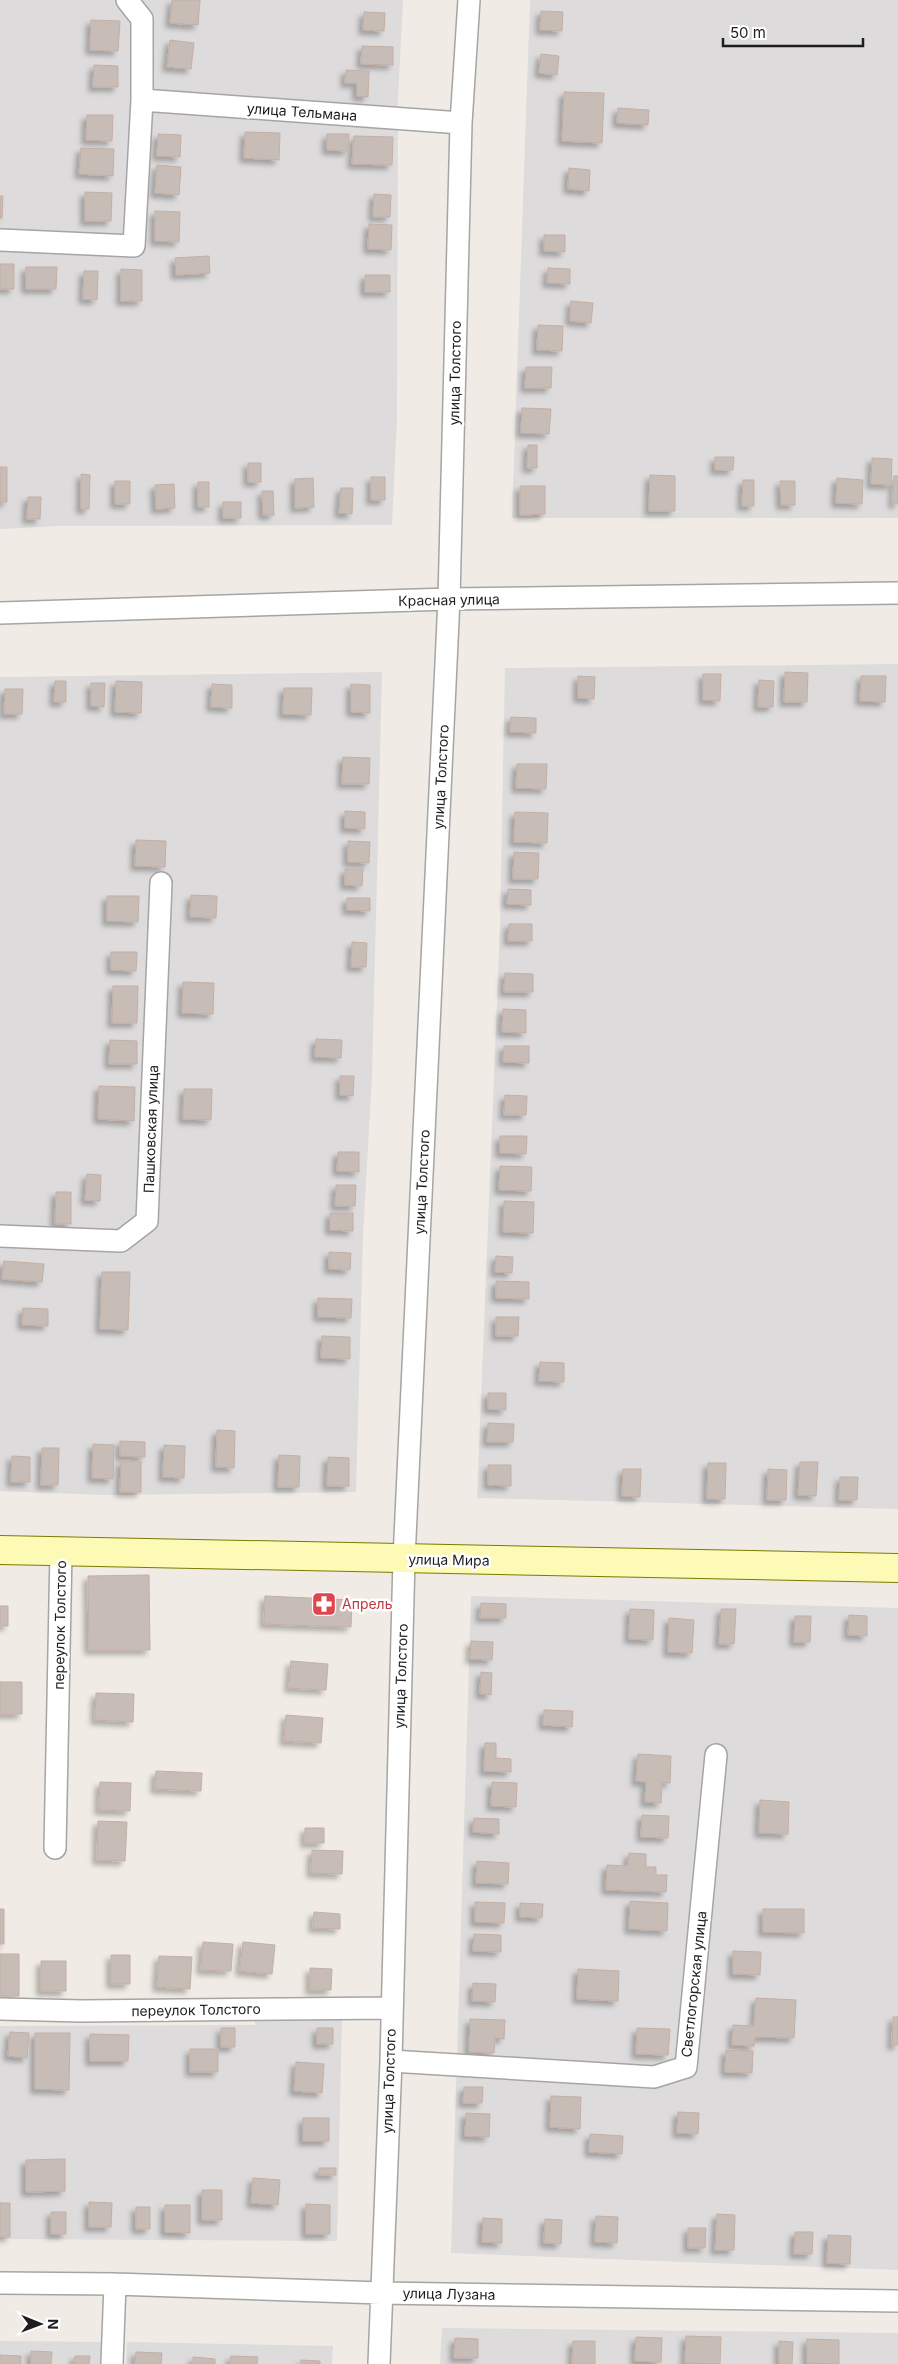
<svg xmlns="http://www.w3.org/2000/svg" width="898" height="2364" font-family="Inter,sans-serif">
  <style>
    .residential { fill: #dddbdb }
    .building { fill: #c8bcb7; stroke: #c3afa5; filter: url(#shadow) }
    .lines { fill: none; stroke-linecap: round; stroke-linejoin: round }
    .minor-casing { stroke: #a5a5a5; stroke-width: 24 }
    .secondary-casing { stroke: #7a7b00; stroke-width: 30 }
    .minor { stroke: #fff; stroke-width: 21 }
    .secondary { stroke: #fdfab5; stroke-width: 28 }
    .labels { text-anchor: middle; stroke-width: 5; stroke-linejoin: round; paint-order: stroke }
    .street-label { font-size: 14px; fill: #1e1e1e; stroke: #fff }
    .health-label { font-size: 14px; fill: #be3a42; stroke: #fff; text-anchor: start }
  </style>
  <defs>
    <filter id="shadow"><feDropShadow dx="-4.5" dy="4.5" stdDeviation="2.5" flood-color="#0004"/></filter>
  </defs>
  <rect width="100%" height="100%" fill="#f0ebe4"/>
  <path class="residential" d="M0 0H403L398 98 397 418 392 525 59 526 0 529Z
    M530 0H898V518H512Z
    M898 664V1509L477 1498 500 927 505 668Z
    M382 672 372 1076 363 1235 356 1492 106 1495 0 1491V677Z
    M471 1596 898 1608V2270L451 2253Z
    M255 2017H342L337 2241 0 2239V2026L255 2025Z
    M442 2328 898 2333V2364H440Z
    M0 2341 101 2342 100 2364H0Z
    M127 2342 333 2346 332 2364H126Z"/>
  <path class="building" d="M172 0H200L198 25 170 23Z
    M541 11 563 12 562 31 540 30Z
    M364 12 385 13 384 31 363 30Z
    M91 20 120 21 118 51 90 50Z
    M170 40 194 43 191 69 167 67Z
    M362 46 393 47V65L361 64Z
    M541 54 559 56 557 75 539 73Z
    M94 65 118 66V87H93Z
    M346 70 369 71 368 97 357 96V83H345Z
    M564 92 604 93 602 143 562 141Z
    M618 108 649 110 648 125 617 123Z
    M87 115H113L112 141 86 140Z
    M245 132 280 133 279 160 244 158Z
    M158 134 181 135 180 157 157 156Z
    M327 134H349L348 151 327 150Z
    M354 136 393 137 392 165 352 164Z
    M81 148 114 149 113 176 79 174Z
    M157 165 181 167 179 195 155 193Z
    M569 168 590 170 589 191 568 189Z
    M85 192 112 193 111 221H85Z
    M374 194 391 195 390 217H373Z
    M0 196H3L2 218H0Z
    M155 211 180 212 179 242 155 241Z
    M369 224 392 225 391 250 368 249Z
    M544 235H565V252L544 251Z
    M209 256 210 273 176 275 175 258Z
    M0 264H14V289H0Z
    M26 267H57L56 289H26Z
    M548 268 570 269V284L547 283Z
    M121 269 142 270V301H121Z
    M84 271H98L97 300 83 299Z
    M365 275H390V292H365Z
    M571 301 593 303 591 323 570 321Z
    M538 325 563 326 562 351 537 350Z
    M526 367H552L551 388H525Z
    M522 408 551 409 549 434 521 433Z
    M528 445H537V468H527Z
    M715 457H734L733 470H715Z
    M872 458 892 459 891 485 871 484Z
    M248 463H261V482H248Z
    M0 467H7V502H0Z
    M81 474 90 475 89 509H81Z
    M650 475 675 476V511H649Z
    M894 476H898V504H893Z
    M371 477H385V500H371Z
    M313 478 314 507 295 508V479Z
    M837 478 863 480 862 504 836 503Z
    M743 480H754V506H742Z
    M115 481H130V504H115Z
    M780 481H795V505H781Z
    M198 482H209V507H198Z
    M174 484 175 508 156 509 155 485Z
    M520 486H545V514L520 515Z
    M341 488H353L352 514 339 513Z
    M262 491H273L274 515H263Z
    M28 497H41L40 519H27Z
    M223 502H241V518H223Z
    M785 672 808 673 807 702H784Z
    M703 674H721L720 701 703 700Z
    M578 676 595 677 594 699 578 698Z
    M861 676H886L885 702 860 701Z
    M759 680 774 681 773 707H758Z
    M55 681H66V702H54Z
    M116 681 142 682 141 713 115 712Z
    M91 683H105L104 707 91 706Z
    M212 684 232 685V708L211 707Z
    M351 684 370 685V713L351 712Z
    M284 688H312L311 715 283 714Z
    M5 689H23L22 714H4Z
    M511 717 536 718V733L510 732Z
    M343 757 370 758 369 784H342Z
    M517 764H547L546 789 516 788Z
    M345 811 365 812V829L345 828Z
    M515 812 548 813 547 843 514 842Z
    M136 840 166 841 165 867 135 866Z
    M348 841 370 842 369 863 348 862Z
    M514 852 539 853 538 879H513Z
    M345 869H363L362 886 345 885Z
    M508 889 531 890V905L507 904Z
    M191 895 217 896 216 918 190 917Z
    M107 896H139L138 922 107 921Z
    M347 898H370V911L347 910Z
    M509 924H532V941H508Z
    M352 942 367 943 366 967H351Z
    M111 952H137L136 971 111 970Z
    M505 973 533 974V992H504Z
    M183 982 214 983 213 1014 182 1013Z
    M113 986H138L137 1023H112Z
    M503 1009 526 1010V1033L502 1032Z
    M316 1039 342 1040 341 1058 315 1057Z
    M110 1040 137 1041V1064H109Z
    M504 1046H529V1063L503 1062Z
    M340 1076H354L353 1096 340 1095Z
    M99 1086 135 1087 134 1121 98 1119Z
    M184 1089H212L211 1120 183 1119Z
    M505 1095 527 1096 526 1115H504Z
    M500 1136H527L526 1154 500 1153Z
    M338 1152H359V1172L337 1171Z
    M500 1166 532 1167 531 1191 499 1190Z
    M87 1174 101 1175 100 1201 85 1200Z
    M336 1185H356L355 1206H335Z
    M56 1192H71V1224H55Z
    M504 1201 534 1202 533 1233 503 1232Z
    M330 1213H353V1231L330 1230Z
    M329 1252 351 1253 350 1270 329 1269Z
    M496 1256 513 1257 512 1273 495 1272Z
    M4 1261 44 1264 42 1282 2 1279Z
    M102 1272H130L128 1330 100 1329Z
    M496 1281 529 1282V1299L496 1298Z
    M318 1298 352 1299 351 1318 318 1317Z
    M23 1308 48 1309V1326L22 1325Z
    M496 1317H519L518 1336H496Z
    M322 1336 350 1337V1359L321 1358Z
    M540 1362 564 1363V1382L539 1381Z
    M488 1393H506V1410L488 1409Z
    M488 1423 514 1424 513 1442H487Z
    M217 1430 235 1431 234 1468 216 1467Z
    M120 1441 145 1442V1457L120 1456Z
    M93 1444 114 1445 113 1479 92 1478Z
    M164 1445 185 1446 184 1478 163 1477Z
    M42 1448H59L58 1485H41Z
    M279 1455 300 1456 299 1487H278Z
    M12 1456 30 1457V1482H11Z
    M328 1457 349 1458V1486H327Z
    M121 1461 141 1462V1492H120Z
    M800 1462H818L816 1496 798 1495Z
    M708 1463H726L725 1499H707Z
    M488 1465H511V1486L488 1485Z
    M623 1469H641L640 1497 622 1496Z
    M768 1469 787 1470 786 1500H767Z
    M840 1477H858L857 1500H839Z
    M149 1575 150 1650H89L88 1576Z
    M265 1596 352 1600 351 1627 264 1624Z
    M481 1603 506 1604V1618H480Z
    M0 1606H8V1626H0Z
    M630 1609 654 1610 653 1640 629 1639Z
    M721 1609H736L734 1644H719Z
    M849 1615 867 1616V1636L848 1635Z
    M795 1616H811L810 1642H794Z
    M669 1618 694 1620 692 1653 668 1652Z
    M471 1641 493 1642 492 1660 470 1659Z
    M291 1661 328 1664 326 1690 289 1688Z
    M481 1672 492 1673 491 1695 480 1694Z
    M0 1682H22V1714H0Z
    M96 1693 134 1694 133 1722 95 1720Z
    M544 1710 573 1711 572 1727 543 1725Z
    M286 1715 323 1718 321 1743 284 1741Z
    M485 1743H496V1758L511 1759V1772L484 1771Z
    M638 1754 671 1756 670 1783H662L661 1803 645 1802 646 1782 636 1781Z
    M156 1771 202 1773 201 1791 155 1789Z
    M100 1782 131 1783 130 1811 99 1810Z
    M492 1782 517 1783 516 1807 491 1806Z
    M760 1800 789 1802 788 1834 759 1833Z
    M642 1815 669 1816 668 1838 641 1837Z
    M474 1818 499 1819V1834L473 1832Z
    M98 1821 127 1822 125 1861 97 1860Z
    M305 1828H324V1843H305Z
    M312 1850 343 1851 342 1874 311 1873Z
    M629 1853 646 1854V1867H656V1875H667L666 1892 606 1890 607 1865 628 1866Z
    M477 1861 509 1863 508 1884 476 1883Z
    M630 1901 668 1903 667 1931 629 1929Z
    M475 1902 505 1903 504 1923 475 1922Z
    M520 1903 543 1904 542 1918 520 1917Z
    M0 1909H4V1944H0Z
    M763 1909H804V1933L763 1932Z
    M314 1912 340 1914V1929L313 1928Z
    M474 1934 501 1935V1952L473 1951Z
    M203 1942 233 1944 231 1971 201 1970Z
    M243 1942 275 1945 272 1974 240 1971Z
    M733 1951 761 1952 760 1975 733 1974Z
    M0 1954H19V1996H0Z
    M111 1955H130V1984H111Z
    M159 1956 192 1957 190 1989 157 1987Z
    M41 1961H66V1991H41Z
    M310 1968 332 1969 331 1990H310Z
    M578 1969 619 1971 618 2001 577 1999Z
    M473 1983 496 1984 495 2002 472 2001Z
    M756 1998 796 2000 794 2038 755 2037 754 2046 732 2045 733 2025 754 2026Z
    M893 2017H898V2045H892Z
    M470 2019 505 2020 504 2039 495 2038 494 2053 469 2052Z
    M221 2028H235V2047H221Z
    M317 2028H333V2044H317Z
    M637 2028 670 2029 668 2055 636 2054Z
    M10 2032 29 2033 27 2058 8 2056Z
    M35 2033H70L69 2090 35 2089Z
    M90 2034 129 2035 128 2061H90Z
    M190 2049H218V2072H190Z
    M726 2050 753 2051 752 2073 725 2072Z
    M296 2062 324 2064 322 2093 294 2091Z
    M464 2087H483L482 2103H463Z
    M551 2096 581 2097 580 2129 550 2127Z
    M678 2112 699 2113 698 2134 677 2133Z
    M466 2113 490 2114 489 2137 465 2136Z
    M303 2118H329V2141H303Z
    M590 2134 623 2136 622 2154 589 2152Z
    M65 2159V2191L26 2192V2160Z
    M319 2168H336V2175H319Z
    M253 2178 280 2180 278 2205 251 2203Z
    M202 2190H222V2220H202Z
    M89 2202 112 2203 111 2227H89Z
    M0 2203H10V2237H0Z
    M306 2204 330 2205V2234H306Z
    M165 2205H190V2233L165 2232Z
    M136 2207H150V2229H136Z
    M51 2212H66V2234H51Z
    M717 2214 735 2215 734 2250H715Z
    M596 2216 618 2217 617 2243 595 2242Z
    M483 2218 502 2219V2243L482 2242Z
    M545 2219 562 2220 561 2244 544 2243Z
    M688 2228H706L705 2248H688Z
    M795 2232H813L812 2254H794Z
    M828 2235 851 2236 850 2264 827 2263Z
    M686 2336 721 2337 720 2364 685 2363Z
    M636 2337 662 2338 661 2362 635 2361Z
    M455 2338 478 2339V2358H454Z
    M807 2339 839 2340V2364L807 2363Z
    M573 2341H595V2364H572Z
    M779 2341 793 2342 792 2364H779Z
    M31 2351 52 2352 51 2364H31Z
    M136 2352 162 2353 161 2364H135Z
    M0 2355 21 2356V2364H0Z
    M75 2356H90L89 2364H74Z
    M231 2356 258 2357 257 2364H230Z
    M193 2357 215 2359V2364H193Z
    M301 2360 320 2361V2364H301Z"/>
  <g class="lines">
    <defs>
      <path id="minor" d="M127 0 142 19V100L461 123
        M0 240 134 246 142 100
        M0 613 449 599 898 593
        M0 1236 121 1241 147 1221 161 883
        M55 1848 61 1552
        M0 2009 82 2011 392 2008
        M391 2061 654 2077 686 2067 716 1755
        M0 2283 115 2284 381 2293 898 2301
        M112 2364 115 2284
        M379 2364 391 2061 404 1559 449 599 461 123 469 0"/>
      <path id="secondary" d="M0 1550 898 1568"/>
    </defs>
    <use href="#minor" class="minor-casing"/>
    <use href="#secondary" class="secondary-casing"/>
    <use href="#minor" class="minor"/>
    <use href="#secondary" class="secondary"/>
  </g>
  <defs>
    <symbol id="pharmacy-square" viewBox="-11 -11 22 22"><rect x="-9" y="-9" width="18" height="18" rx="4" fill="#e0444e" stroke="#fff"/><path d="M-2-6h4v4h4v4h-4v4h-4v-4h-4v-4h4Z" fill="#fff"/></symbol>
  </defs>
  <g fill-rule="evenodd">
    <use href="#pharmacy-square" x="310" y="1590" width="28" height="28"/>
  </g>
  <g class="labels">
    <g class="street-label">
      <text transform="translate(302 112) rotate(4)" y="5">улица Тельмана</text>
      <text transform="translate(455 373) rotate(-89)" y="5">улица Толстого</text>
      <text transform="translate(449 600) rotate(-1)" y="5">Красная улица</text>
      <text transform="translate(441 777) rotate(-87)" y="5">улица Толстого</text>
      <text transform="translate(151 1129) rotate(-88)" y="5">Пашковская улица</text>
      <text transform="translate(422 1182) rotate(-87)" y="5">улица Толстого</text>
      <text transform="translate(449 1560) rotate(1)" y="5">улица Мира</text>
      <text transform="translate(60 1625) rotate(-89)" y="5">переулок Толстого</text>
      <text transform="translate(401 1676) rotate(-88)" y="5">улица Толстого</text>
      <text transform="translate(694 1984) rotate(-84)" y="5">Светлогорская улица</text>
      <text transform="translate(196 2010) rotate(-1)" y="5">переулок Толстого</text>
      <text transform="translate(389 2081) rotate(-88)" y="5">улица Толстого</text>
      <text transform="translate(449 2294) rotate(1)" y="5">улица Лузана</text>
    </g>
    <g class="health-label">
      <text x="342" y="1609">Апрель</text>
    </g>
  </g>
  <g transform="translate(40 2324) rotate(91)" stroke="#ffffff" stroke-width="4" paint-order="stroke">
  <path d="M0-4L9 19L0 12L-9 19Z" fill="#1e1e1e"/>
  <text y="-8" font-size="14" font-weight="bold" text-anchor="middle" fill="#1e1e1e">N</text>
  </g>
  <path d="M723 38v8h140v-8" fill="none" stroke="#1e1e1e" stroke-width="2.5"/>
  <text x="730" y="38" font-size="15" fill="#1e1e1e" stroke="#ffffff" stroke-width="4" paint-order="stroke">50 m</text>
</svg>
